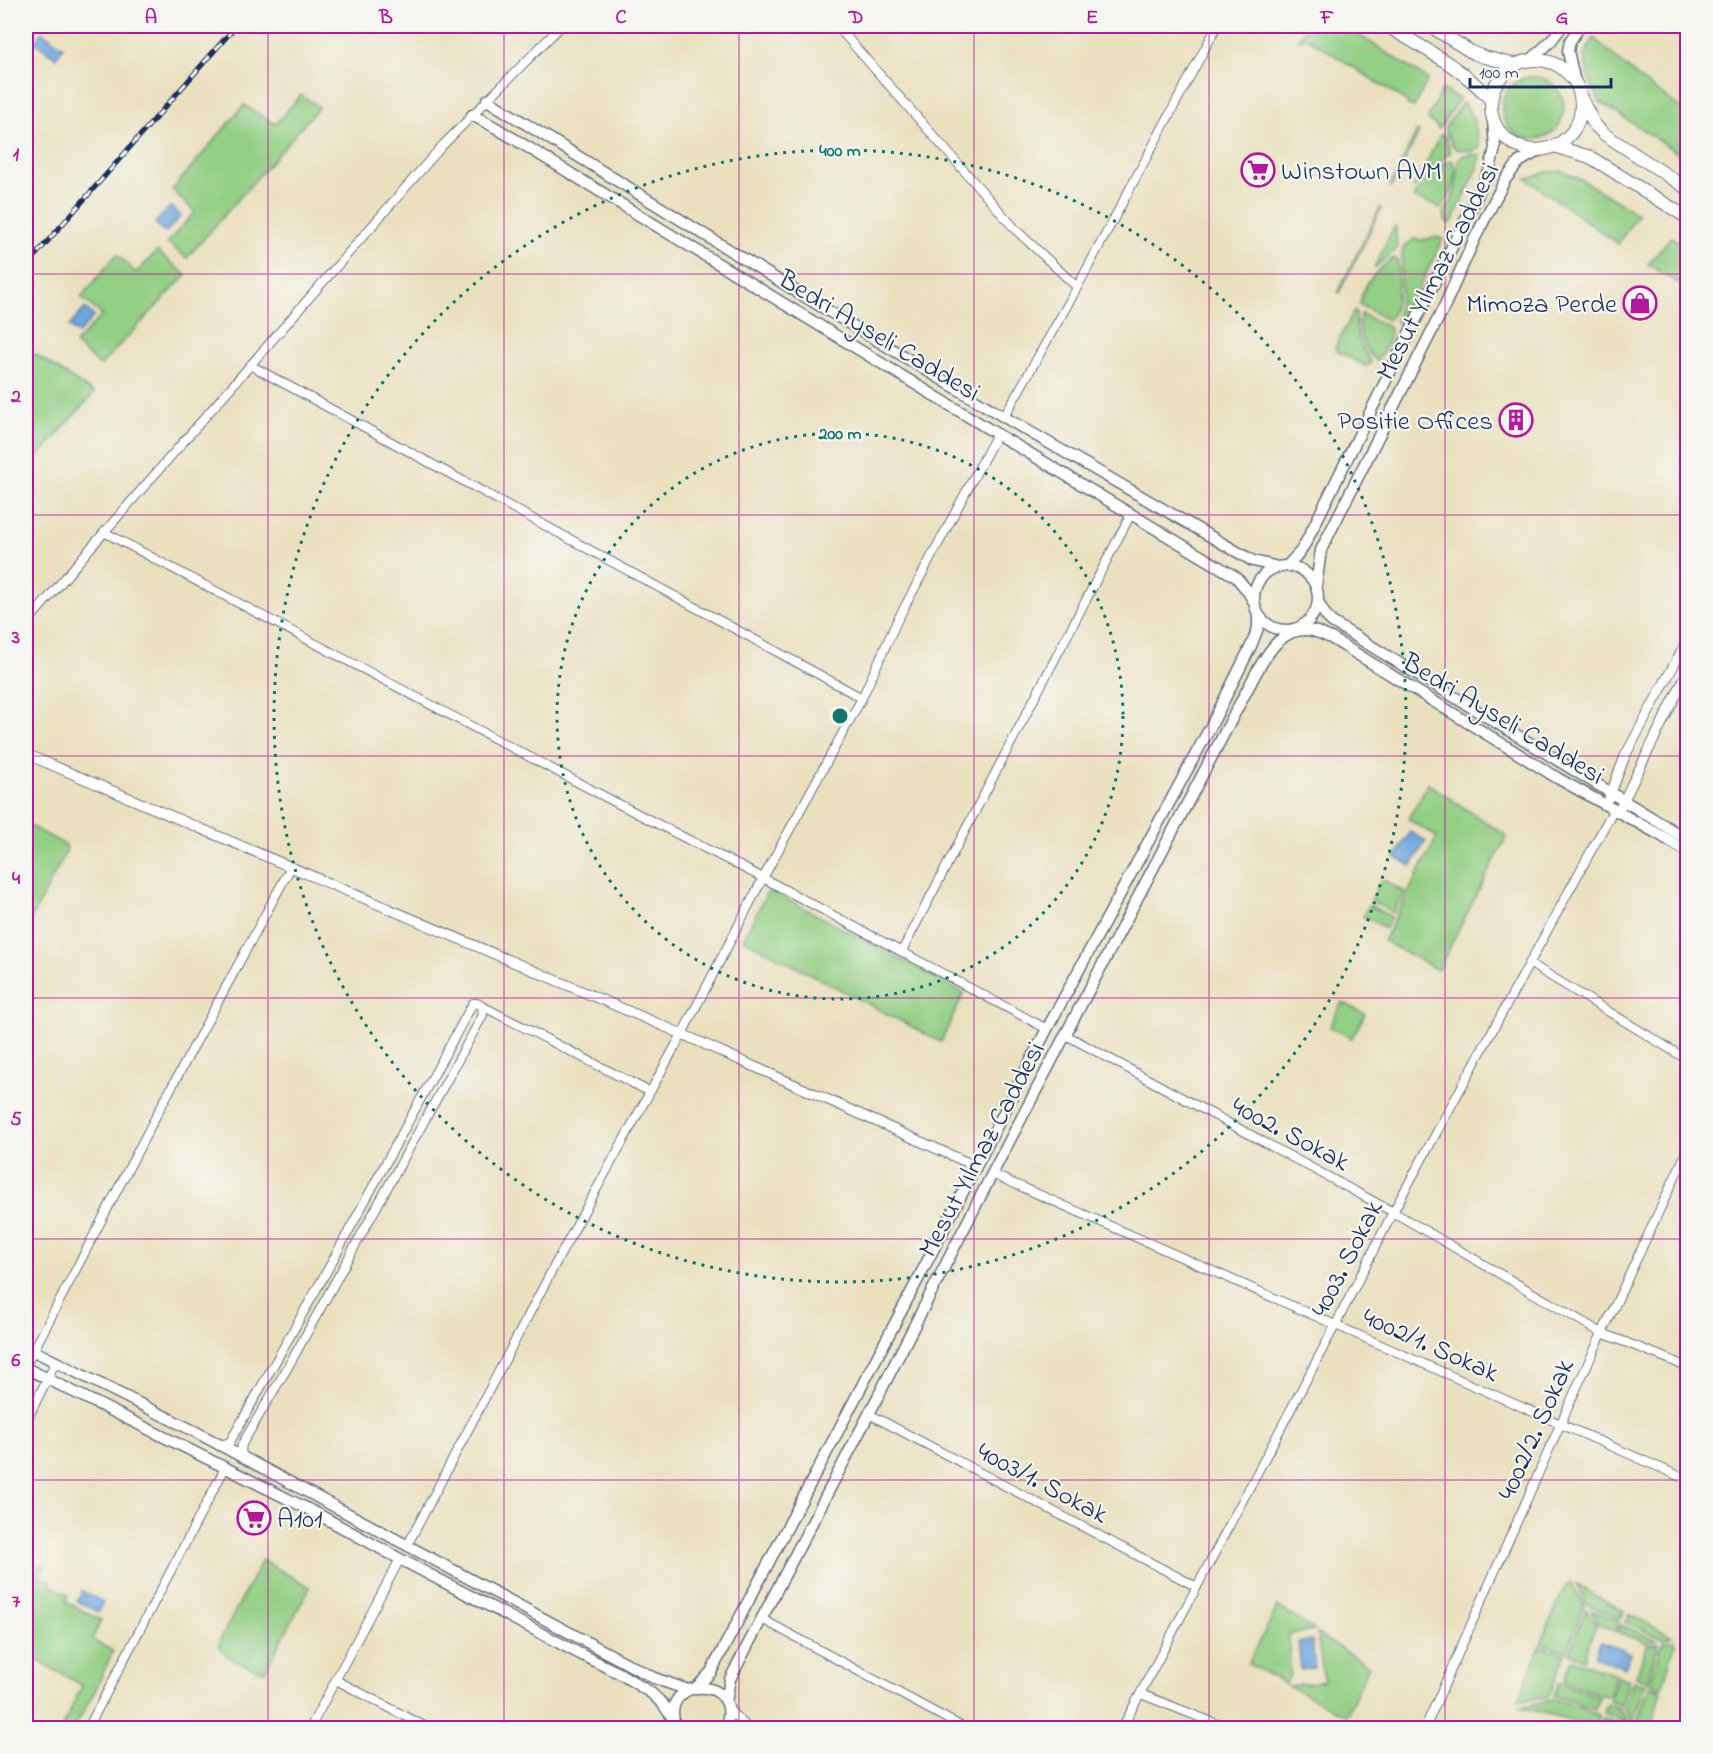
<svg xmlns="http://www.w3.org/2000/svg" width="1713" height="1754" font-family="'Indie Flower',sans-serif">
  <style>
    .green { fill: #92ce83; stroke: #567e70; stroke-width: 1.5 }
    .water { fill: #6da5dc; stroke: #446a9d; stroke-width: 1.5 }
    .lines { fill: none; stroke-linecap: round; stroke-linejoin: round }
    .minor-casing { stroke: #636d80; stroke-width: 10 }
    .tertiary-casing { stroke: #636d80; stroke-width: 11 }
    .secondary-casing { stroke: #636d80; stroke-width: 13 }
    .primary-casing { stroke: #636d80; stroke-width: 14 }
    .minor { stroke: #fff; stroke-width: 8 }
    .tertiary { stroke: #fff; stroke-width: 9 }
    .secondary { stroke: #fff; stroke-width: 10 }
    .primary { stroke: #fff; stroke-width: 12 }
    .rail-casing { stroke: #1b2f5e; stroke-width: 5 }
    .rail { stroke: #f6f6f2; stroke-width: 3; stroke-dasharray: 9; stroke-linecap: butt }
    .grid { fill: none; stroke: #b5179e; stroke-width: 1.5; stroke-opacity: 0.55 }
    .ring { fill: none; stroke: #0f766e; stroke-width: 3; stroke-dasharray: 3 6 }
    .labels { text-anchor: middle; stroke-width: 4.5; stroke-linejoin: round; paint-order: stroke }
    .poi-label { font-size: 27px; fill: #1b2f5e; stroke: #f6f6f2; text-anchor: start }
    .street-label { font-size: 27px; fill: #1b2f5e; stroke: #f6f6f2 }
    .centre { fill: #0f766e; stroke: #f6f6f2; stroke-width: 3 }
    .ring-label { font-size: 18px; text-anchor: middle; font-weight: bold; fill: #0f766e; stroke: #f6f6f2; stroke-width: 4.5; stroke-linejoin: round; paint-order: stroke }
    .neatline { fill: none; stroke: #b5179e; stroke-width: 2 }
    .grid-label { font-size: 20px; text-anchor: middle; font-weight: bold; fill: #b5179e }
  </style>
  <rect width="100%" height="100%" fill="#f6f6f2"/>
  <filter id="ink" filterUnits="userSpaceOnUse"><feTurbulence type="fractalNoise" baseFrequency=".0167" numOctaves="2"/><feDisplacementMap in="SourceGraphic" scale="12" xChannelSelector="R" yChannelSelector="G"/><feConvolveMatrix kernelMatrix="1 2 1 2 8 2 1 2 1" color-interpolation-filters="sRGB"/></filter>
  <filter id="wash" filterUnits="userSpaceOnUse"><feTurbulence type="fractalNoise" baseFrequency=".008" numOctaves="4" result="noise"/><feDisplacementMap in="SourceGraphic" scale="24" xChannelSelector="R" yChannelSelector="G"/><feGaussianBlur stdDeviation="1.35" result="paint"/><feColorMatrix in="noise" values="0 0 0 0 0 0 0 0 0 0 0 0 0 0 0 0 0 1.4 0 .05"/><feComposite in="paint" operator="in"/></filter>
  <g filter="url(#wash)">
    <rect width="100%" height="100%" fill="#eae0be"/>
    <path class="green" d="M1307 26H1345L1428 79 1414 107 1407 104 1408 102 1306 37 1298 40Z
      M1594 38 1641 80 1687 112V159L1600 102 1588 77 1584 55Z
      M1502 108a31 31 0 1 1 62 0a31 31 0 1 1-62 0Z
      M1442 89 1459 99 1439 129 1428 119V117Z
      M301 95 319 107 187 258 167 243 195 212 172 190 244 105 275 124Z
      M1462 103C1473 110 1478 135 1480 148L1473 151 1455 149 1444 129Z
      M1417 131 1419 133 1391 187 1390 186Z
      M1440 135H1444C1447 141 1450 146 1450 153L1430 169 1413 189Z
      M1470 154 1480 155 1478 168 1451 224 1445 221V216L1443 213C1457 199 1457 180 1458 161L1462 156Z
      M1452 160C1461 174 1451 198 1440 209L1436 205 1414 198C1423 183 1434 165 1452 160Z
      M1562 171 1582 180 1638 214 1618 244 1527 179 1547 172Z
      M1380 208 1381 209 1339 293 1338 292Z
      M1394 227H1396L1397 249 1374 268Z
      M1439 237 1443 239 1402 323 1396 322 1401 294 1402 252 1404 247 1414 239 1419 240Z
      M1671 237 1687 247V289L1648 264Z
      M157 251 186 275 100 366 75 344 102 315 81 297 117 254 136 273Z
      M1393 258 1396 259 1398 262C1399 276 1399 310 1388 320L1360 305C1361 285 1377 270 1393 258Z
      M1354 311 1356 312C1355 332 1360 346 1371 362L1369 365 1365 366 1337 351 1335 347Z
      M1361 314 1390 327C1391 339 1385 352 1377 360 1364 353 1356 328 1361 314Z
      M26 354H35L94 393 26 470Z
      M1428 784 1507 836 1438 970 1383 941 1437 837 1408 819Z
      M26 824 66 845V852L26 929Z
      M1385 881 1405 892 1393 913 1371 901 1380 882Z
      M774 892 964 993 941 1042 743 939 767 893Z
      M1369 905 1391 917 1385 928 1363 916Z
      M1342 1002 1365 1014 1352 1038 1330 1027Z
      M262 1560 310 1587 265 1671C256 1671 225 1658 220 1649 218 1646 219 1644 220 1640Z
      M40 1564 45 1566 40 1577 51 1581 50 1585 68 1595 66 1602 101 1620 92 1640 113 1651 95 1691 74 1728H62L82 1685 26 1654V1592Z
      M1571 1583 1584 1605 1567 1652 1541 1643 1565 1586Z
      M1577 1585 1624 1611 1620 1619 1586 1604Z
      M1278 1606 1314 1630 1289 1634 1290 1674 1286 1684 1248 1664Z
      M1586 1609 1596 1625 1584 1659 1570 1653Z
      M1591 1610 1619 1622 1616 1631 1598 1624Z
      M1629 1614 1672 1636 1663 1639 1625 1622Z
      M1621 1625 1657 1640 1647 1643 1618 1632Z
      M1317 1634 1369 1666 1346 1716 1289 1686 1324 1681Z
      M1674 1640 1675 1644 1662 1688 1650 1683 1663 1642Z
      M1659 1643 1647 1682 1636 1677 1646 1646Z
      M1540 1646 1565 1654 1549 1696 1518 1701Z
      M1572 1659 1616 1675 1608 1697 1564 1681Z
      M1618 1676 1629 1680 1621 1705 1609 1701Z
      M1633 1681 1645 1685 1633 1722 1623 1707Z
      M1559 1682 1599 1697 1595 1710 1554 1695Z
      M1649 1687 1662 1691 1651 1728H1638L1636 1725Z
      M1555 1699 1599 1715 1595 1726 1519 1707Z
      M1607 1704 1619 1708 1630 1724 1604 1713Z
      M1602 1718 1634 1728H1611L1599 1726Z"/>
    <path class="water" d="M42 32 63 47 56 58 34 42Z
      M171 206 181 216 165 233 155 223Z
      M85 308 94 316 78 334 69 326Z
      M1410 832 1426 841 1411 866 1395 857Z
      M82 1591 103 1602 98 1612 77 1601Z
      M1312 1641 1315 1668 1301 1670 1298 1642Z
      M1600 1642 1631 1653 1625 1668 1595 1656Z"/>
  </g>
  <g filter="url(#ink)">
    <g class="lines">
      <defs>
        <path id="minor" d="M837 26 1017 231 1077 287
          M250 365 862 698
          M1004 417 1073 295 1217 26
          M104 532 611 800 763 878 1047 1029
          M26 624 87 552 442 146 561 26
          M902 951 1131 514
          M1529 963 1688 1060
          M482 1006 650 1092
          M1066 1035 1393 1212 1602 1333 1671 1360 1688 1368
          M992 1174 1688 1480
          M26 1365 156 1116 291 867
          M869 1414 1197 1587
          M26 1422 55 1363
          M219 1445 230 1442 328 1269 473 1003H477L482 1006 483 1015 288 1367 242 1444 241 1452 244 1457
          M407 1546 558 1259 682 1034 763 878 862 698 897 621 997 434
          M762 1619 964 1728
          M336 1680 428 1728
          M1141 1694 1227 1728
          M729 1710 748 1728
          M88 1728 225 1468
          M310 1728 400 1559
          M1122 1728 1336 1324 1393 1212 1614 809
          M1425 1728 1577 1387 1688 1149"/>
        <path id="tertiary" d="M26 754 682 1034 975 1166
          M1609 798 1625 756 1688 639
          M1618 812 1688 671"/>
        <path id="secondary" d="M1532 59 1551 41 1562 26
          M1575 83 1568 51 1570 41 1580 26
          M487 100 807 298 1004 417 1253 561 1278 567
          M472 115 493 126 997 434 1236 577 1247 590 1255 604
          M1287 566 1300 552 1306 542 1489 172 1495 148 1493 120
          M1254 598a32 32 0 1 1 64 0a32 32 0 1 1-64 0Z
          M1316 586 1321 550 1444 307 1475 238 1505 180 1519 162 1540 150
          M1318 602 1326 616 1332 622 1688 840
          M26 1347 194 1431 654 1678 688 1690
          M26 1368 312 1511 400 1559 584 1656 619 1673 651 1693 663 1704 673 1719
          M697 1687 711 1672 914 1287 1047 1029 1212 724 1251 646 1258 628V613
          M726 1702 730 1679 869 1414 992 1174 1256 673C1268 652 1284 624 1313 631 1319 632 1325 636 1331 638L1559 779 1660 835 1688 852
          M676 1728C656 1674 747 1675 725 1728"/>
        <path id="primary" d="M1387 26C1423 48 1463 68 1491 100
          M1430 26 1473 53 1484 57 1516 65
          M1491 105a45 45 0 1 1 90 0a45 45 0 1 1-90 0Z
          M1581 98 1594 124 1604 134 1688 189
          M1554 146 1590 157 1688 218"/>
      </defs>
      <use href="#minor" class="minor-casing"/>
      <use href="#tertiary" class="tertiary-casing"/>
      <use href="#secondary" class="secondary-casing"/>
      <use href="#primary" class="primary-casing"/>
      <use href="#minor" class="minor"/>
      <use href="#tertiary" class="tertiary"/>
      <use href="#secondary" class="secondary"/>
      <use href="#primary" class="primary"/>
      <defs>
        <path id="rail" d="M26 266 236 26"/>
      </defs>
      <use href="#rail" class="rail-casing"/>
      <use href="#rail" class="rail"/>
    </g>
  </g>
  <path class="grid" d="M268 26V1728M504 26V1728M739 26V1728M974 26V1728M1209 26V1728M1445 26V1728M26 274H1688M26 515H1688M26 756H1688M26 998H1688M26 1239H1688M26 1480H1688"/>
  <g class="ring">
    <circle cx="840" cy="716" r="283"/>
    <circle cx="840" cy="716" r="566"/>
  </g>
  <defs>
    <symbol id="supermarket-ring" viewBox="-11 -11 22 22"><circle r="9.5" fill="#f6f6f2" stroke="#b5179e" stroke-width="1.5"/><path d="M-6-5.5h2.5l.6 2H6L4.5 2H-2.5L-4.4-4H-6ZM-1.5 3.2a1.3 1.3 0 1 0 .1 0ZM3 3.2a1.3 1.3 0 1 0 .1 0Z" fill="#b5179e"/></symbol>
    <symbol id="shop-ring" viewBox="-11 -11 22 22"><circle r="9.5" fill="#f6f6f2" stroke="#b5179e" stroke-width="1.5"/><path d="M-5-2.5h2.3a2.7 3.5 0 0 1 5.4 0H5L5.5 6h-11ZM-1.5-2.5h3a1.5 2.3 0 0 0-3 0Z" fill="#b5179e"/></symbol>
    <symbol id="building-ring" viewBox="-11 -11 22 22"><circle r="9.5" fill="#f6f6f2" stroke="#b5179e" stroke-width="1.5"/><path d="M-4-6H4V6H1V3H-1V6H-4ZM-2.5-4.3h1.7v1.8h-1.7ZM.8-4.3h1.7v1.8H.8ZM-2.5-1h1.7V.8h-1.7ZM.8-1h1.7V.8H.8Z" fill="#b5179e"/></symbol>
  </defs>
  <g fill-rule="evenodd">
    <use href="#supermarket-ring" x="1239" y="151" width="38" height="38"/>
    <use href="#shop-ring" x="1621" y="284" width="38" height="38"/>
    <use href="#building-ring" x="1497" y="401" width="38" height="38"/>
    <use href="#supermarket-ring" x="235" y="1499" width="38" height="38"/>
  </g>
  <g class="labels">
    <g class="poi-label">
      <text x="1281" y="179">Winstown AVM</text>
      <text x="1617" y="312" text-anchor="end">Mimoza Perde</text>
      <text x="1493" y="429" text-anchor="end">Positie Offices</text>
      <text x="277" y="1527">A101</text>
    </g>
    <g class="street-label">
      <text transform="translate(1437 271) rotate(-63)" y="9">Mesut Yılmaz Caddesi</text>
      <text transform="translate(880 335) rotate(31)" y="9">Bedri Ayseli Caddesi</text>
      <text transform="translate(1504 718) rotate(31)" y="9">Bedri Ayseli Caddesi</text>
      <text transform="translate(1291 1133) rotate(28)" y="9">4002. Sokak</text>
      <text transform="translate(981 1149) rotate(-62)" y="9">Mesut Yılmaz Caddesi</text>
      <text transform="translate(1346 1258) rotate(-63)" y="9">4003. Sokak</text>
      <text transform="translate(1431 1344) rotate(24)" y="9">4002/1. Sokak</text>
      <text transform="translate(1535 1429) rotate(-66)" y="9">4002/2. Sokak</text>
      <text transform="translate(1043 1482) rotate(28)" y="9">4003/1. Sokak</text>
    </g>
  </g>
  <circle cx="840" cy="716" r="9" class="centre"/>
  <g class="ring-label">
    <text x="840" y="156">400 m</text>
    <text x="840" y="439">200 m</text>
  </g>
  <rect width="1713" height="1754" fill="none" stroke="#f6f6f2" stroke-width="66"/>
  <path d="M1470 78v9h141v-9" fill="none" stroke="#1b2f5e" stroke-width="3"/>
  <text x="1479" y="78" font-size="18" fill="#1b2f5e" stroke="#f6f6f2" stroke-width="4.5" paint-order="stroke">100 m</text>
  <rect x="33" y="33" width="1647" height="1688" class="neatline"/>
  <g class="grid-label">
    <text x="151" y="23">A</text>
    <text x="386" y="23">B</text>
    <text x="621" y="23">C</text>
    <text x="856" y="23">D</text>
    <text x="1092" y="23">E</text>
    <text x="1327" y="23">F</text>
    <text x="1562" y="23">G</text>
    <text x="16" y="160">1</text>
    <text x="16" y="402">2</text>
    <text x="16" y="643">3</text>
    <text x="16" y="884">4</text>
    <text x="16" y="1125">5</text>
    <text x="16" y="1366">6</text>
    <text x="16" y="1607">7</text>
  </g>
</svg>
